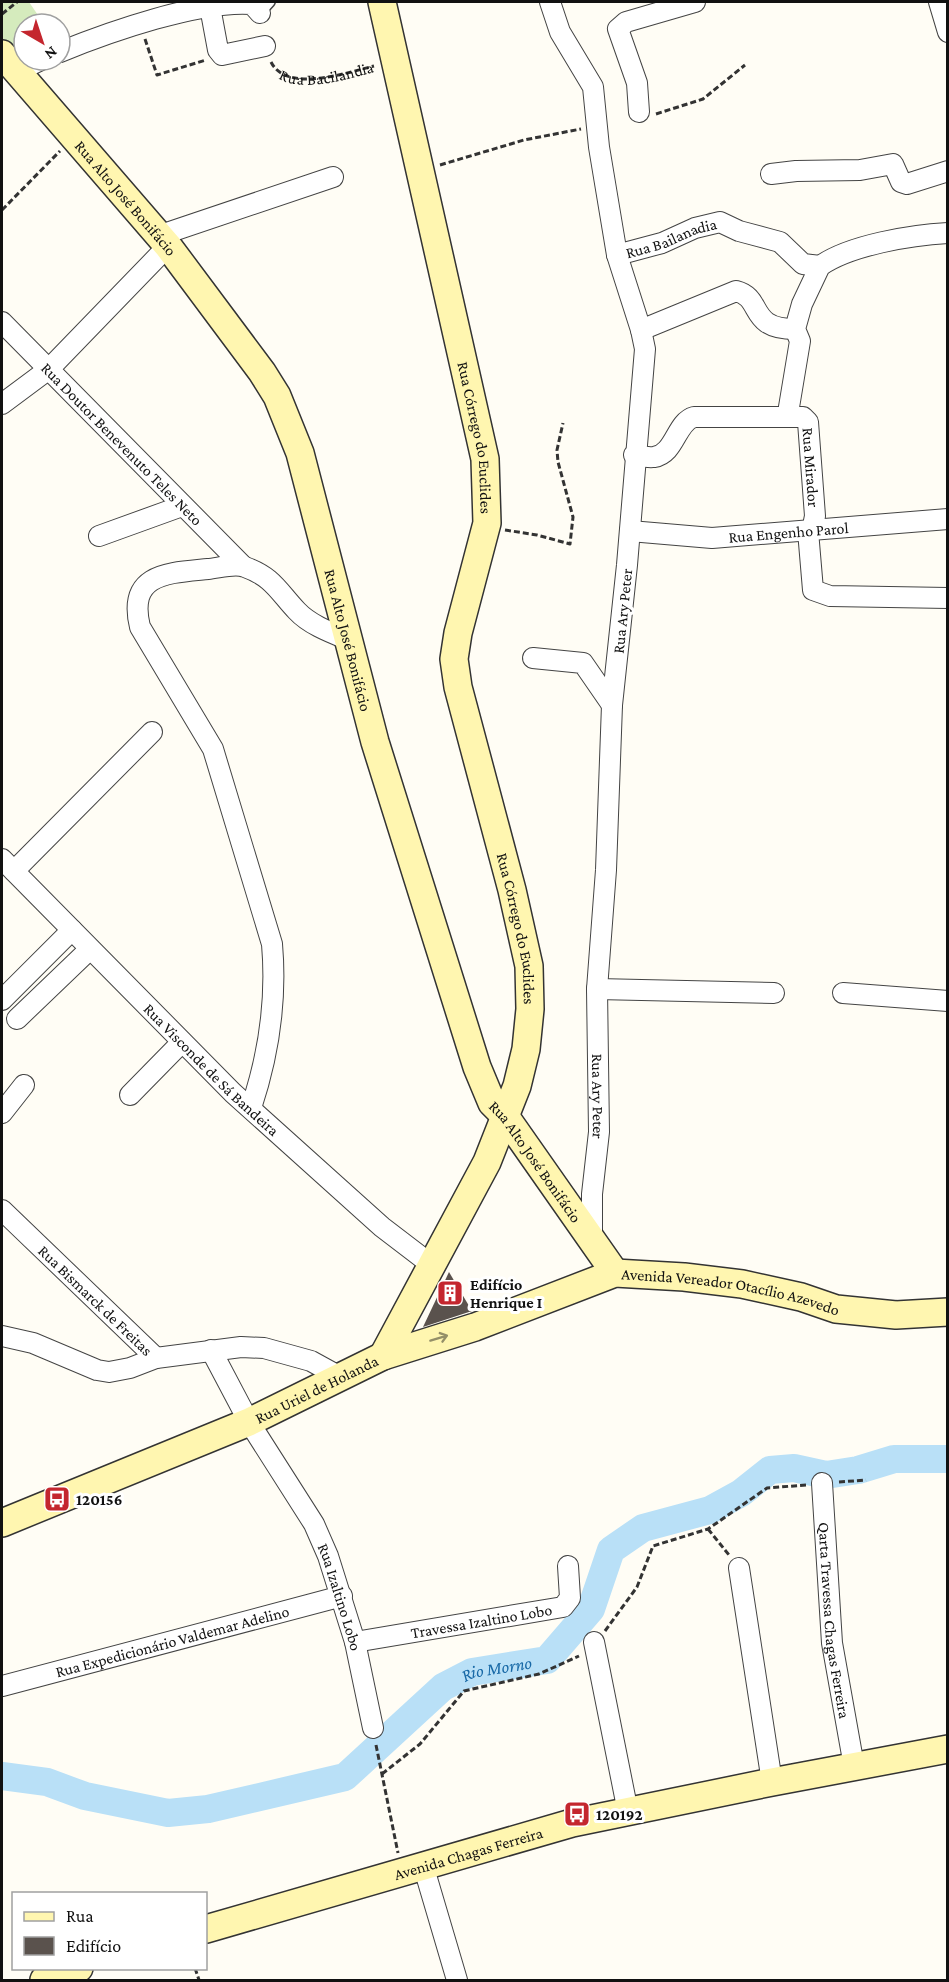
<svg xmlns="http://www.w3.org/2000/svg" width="949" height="1982" font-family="'Crimson Pro',serif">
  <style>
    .green { fill: #d5ebbd }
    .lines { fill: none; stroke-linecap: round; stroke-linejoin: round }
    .river { stroke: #b9e0f7; stroke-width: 28 }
    .building { fill: #5a524d }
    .lane-casing { stroke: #444; stroke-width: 12 }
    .street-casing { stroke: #444; stroke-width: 22 }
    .secondary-casing { stroke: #333; stroke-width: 30 }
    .path { stroke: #333; stroke-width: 3; stroke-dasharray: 6 3; stroke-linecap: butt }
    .lane { stroke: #fff; stroke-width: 9 }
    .street { stroke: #fff; stroke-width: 20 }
    .secondary { stroke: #fff6b0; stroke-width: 27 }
    .oneway { stroke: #948f68 }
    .labels { text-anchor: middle; stroke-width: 6; stroke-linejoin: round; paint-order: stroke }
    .street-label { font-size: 16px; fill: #111; stroke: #fff }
    .poi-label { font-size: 16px; font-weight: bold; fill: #111; stroke: #fff; text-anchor: start }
    .water-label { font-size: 18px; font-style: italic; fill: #1768a6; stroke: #fff }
  </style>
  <rect width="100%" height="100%" fill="#fffdf5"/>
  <path class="green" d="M2 2H29L44 24H24V56H21L2 41Z"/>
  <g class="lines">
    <path class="river" id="s1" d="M2 1776 47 1782 85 1796 168 1813 208 1809 345 1777 443 1687 472 1672 547 1660 591 1609 611 1550 643 1528 710 1510 741 1493 770 1470 794 1468 826 1475 858 1470 894 1459H948"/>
  </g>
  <path class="building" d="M449 1272 472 1311 423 1327Z"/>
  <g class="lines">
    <defs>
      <path id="lane" d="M260 13 270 2"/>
      <g id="street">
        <path id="s3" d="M550 2 560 32 593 87 599 147 617 255 641 330 645 349 627 565 612 705 606 870 597 989 599 1132 592 1194V1237"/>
        <path d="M939 2 948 32"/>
        <path d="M210 7 218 50 222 55 265 46"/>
        <path d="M60 52C109 32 200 0 252 4L260 13"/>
        <path d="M18 71 41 60"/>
        <path d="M639 112 637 83 618 29 626 22 695 2"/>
        <path d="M771 174 796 171 860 170 893 164 901 182 907 184 948 171"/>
        <path id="s4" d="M948 233C911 235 850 245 820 266L802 304 795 329 800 341 789 407V417H803L808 422 815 516 813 526 808 531 813 590 830 596 948 598"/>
        <path d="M158 236 333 177"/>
        <path id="s5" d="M617 255 662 243 695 228 720 222 739 231 780 242 803 264 820 266"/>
        <path id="s6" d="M2 322 242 565"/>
        <path d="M641 330 736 291C764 298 747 329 795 329"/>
        <path d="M2 404 49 369 168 246"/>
        <path d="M634 455C640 456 648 458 654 457 675 454 676 422 694 417H789"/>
        <path id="s7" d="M630 531 712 538 948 519"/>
        <path d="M99 536 182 506"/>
        <path d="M533 658 583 663 612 705"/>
        <path id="s8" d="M2 859 233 1093 382 1227 433 1266"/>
        <path d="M14 871 152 732"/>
        <path d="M597 989 774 993"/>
        <path d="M843 993 948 1001"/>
        <path d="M2 1000 72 930"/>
        <path d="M17 1019 90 949"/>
        <path d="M130 1095 182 1042"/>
        <path d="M251 1108C269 1054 277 1001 272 944L213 749 140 627C127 573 168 573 208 569 219 568 235 563 245 567 273 577 278 591 297 611 310 625 332 633 349 640"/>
        <path d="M2 1113 24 1085"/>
        <path id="s9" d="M2 1210 156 1358"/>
        <path d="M2 1336 33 1343 97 1370 109 1372 130 1368 156 1358 241 1347 264 1348 311 1361 342 1378"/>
        <path id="s10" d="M211 1350 249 1422 314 1524 328 1556 355 1642 373 1728"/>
        <path id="s11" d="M822 1483 832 1643 854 1766"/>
        <path d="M739 1568 772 1782"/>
        <path id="s12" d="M355 1642 563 1607 570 1598 568 1566"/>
        <path d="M594 1642 628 1812"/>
        <path id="s13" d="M2 1686 342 1596"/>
        <path d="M423 1865 457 1980"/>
      </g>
      <g id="secondary">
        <path id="s14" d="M382 2 485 459 487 523 458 633 454 659 458 687 512 890 529 966 530 1009 526 1049 517 1086 487 1162 383 1356"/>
        <path id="s15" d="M2 54 168 246 262 372 277 396 300 453 375 742 477 1067 492 1103 505 1116 615 1273"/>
        <path id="s16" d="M2 1523 249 1422 383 1356 475 1327 615 1273 684 1277 742 1284 801 1297 836 1309 896 1315 948 1312"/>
        <path id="s17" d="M206 1929 572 1823 772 1782 948 1749"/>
        <path d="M44 1980 79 1968"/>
      </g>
    </defs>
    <use href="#lane" class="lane-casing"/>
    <use href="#street" class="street-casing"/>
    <use href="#secondary" class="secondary-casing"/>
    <g class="path">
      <path d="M2 14 17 2"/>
      <path d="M145 39 157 75 206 60"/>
      <path id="s2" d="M271 62C287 94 349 72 374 66"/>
      <path d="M656 114 703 99 745 65"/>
      <path d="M440 165 524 140 581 129"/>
      <path d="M2 210 60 151"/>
      <path d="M505 530 537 535 570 544 573 517 558 462 557 450 563 423"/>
      <path d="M839 1482 866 1480"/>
      <path d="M708 1529 729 1555"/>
      <path d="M605 1631 637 1587 653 1546 708 1529 767 1488 806 1485"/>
      <path d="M376 1745 398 1853"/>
      <path d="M382 1774 420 1744 464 1691 539 1674 579 1656"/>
      <path d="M195 1968 199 1980"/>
    </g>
    <use href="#lane" class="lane"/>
    <use href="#street" class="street"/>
    <use href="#secondary" class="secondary"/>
  </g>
  <defs><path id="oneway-shaft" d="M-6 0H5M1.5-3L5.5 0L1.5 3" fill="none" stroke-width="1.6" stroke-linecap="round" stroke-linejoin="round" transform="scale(1.5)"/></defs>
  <use class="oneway" href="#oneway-shaft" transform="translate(439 1338) rotate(-17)"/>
  <defs>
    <symbol id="building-square" viewBox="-11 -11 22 22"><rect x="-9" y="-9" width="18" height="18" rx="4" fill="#c4262e" stroke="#fff"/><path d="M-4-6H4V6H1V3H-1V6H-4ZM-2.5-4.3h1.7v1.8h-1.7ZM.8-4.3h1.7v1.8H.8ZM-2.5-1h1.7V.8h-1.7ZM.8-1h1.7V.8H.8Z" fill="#fff"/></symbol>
    <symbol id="bus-square" viewBox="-11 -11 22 22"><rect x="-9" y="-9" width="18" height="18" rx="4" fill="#c4262e" stroke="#fff"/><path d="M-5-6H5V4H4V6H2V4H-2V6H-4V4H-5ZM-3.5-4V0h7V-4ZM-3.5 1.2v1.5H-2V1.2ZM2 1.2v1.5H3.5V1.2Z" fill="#fff"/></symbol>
  </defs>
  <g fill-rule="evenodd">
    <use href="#building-square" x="435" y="1278" width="30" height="30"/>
    <use href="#bus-square" x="42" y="1484" width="30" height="30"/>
    <use href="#bus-square" x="562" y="1799" width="30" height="30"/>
  </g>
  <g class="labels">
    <g class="street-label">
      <text dy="6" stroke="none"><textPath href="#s2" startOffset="62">Rua Bacilandia</textPath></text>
      <text dy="6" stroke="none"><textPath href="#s15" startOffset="190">Rua Alto José Bonifácio</textPath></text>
      <text dy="6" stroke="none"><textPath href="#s5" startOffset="57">Rua Bailanadia</textPath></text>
      <text dy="6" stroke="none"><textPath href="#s14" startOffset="446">Rua Córrego do Euclides</textPath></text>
      <text dy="6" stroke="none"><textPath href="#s6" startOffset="171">Rua Doutor Benevenuto Teles Neto</textPath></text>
      <text dy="6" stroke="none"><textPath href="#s4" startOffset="358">Rua Mirador</textPath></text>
      <text dy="6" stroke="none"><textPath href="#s7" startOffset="159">Rua Engenho Parol</textPath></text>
      <text transform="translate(622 611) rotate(-84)" y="6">Rua Ary Peter</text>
      <text dy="6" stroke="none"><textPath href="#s15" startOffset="694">Rua Alto José Bonifácio</textPath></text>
      <text dy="6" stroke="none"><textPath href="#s14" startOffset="950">Rua Córrego do Euclides</textPath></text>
      <text dy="6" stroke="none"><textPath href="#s8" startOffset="297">Rua Visconde de Sá Bandeira</textPath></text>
      <text dy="6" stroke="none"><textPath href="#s3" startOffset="1113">Rua Ary Peter</textPath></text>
      <text dy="6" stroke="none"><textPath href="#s15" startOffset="1252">Rua Alto José Bonifácio</textPath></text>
      <text dy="6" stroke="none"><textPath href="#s16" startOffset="780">Avenida Vereador Otacílio Azevedo</textPath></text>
      <text dy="6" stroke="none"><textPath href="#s9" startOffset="130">Rua Bismarck de Freitas</textPath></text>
      <text dy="6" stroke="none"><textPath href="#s16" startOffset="342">Rua Uriel de Holanda</textPath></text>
      <text dy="6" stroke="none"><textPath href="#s10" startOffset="280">Rua Izaltino Lobo</textPath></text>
      <text dy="6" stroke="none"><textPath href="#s12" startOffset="128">Travessa Izaltino Lobo</textPath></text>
      <text dy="6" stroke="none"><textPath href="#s11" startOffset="138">Qarta Travessa Chagas Ferreira</textPath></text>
      <text dy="6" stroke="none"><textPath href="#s13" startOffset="176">Rua Expedicionário Valdemar Adelino</textPath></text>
      <text dy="6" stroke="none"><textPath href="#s17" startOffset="273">Avenida Chagas Ferreira</textPath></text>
    </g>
    <g class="poi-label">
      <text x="470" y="1290">Edifício<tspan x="470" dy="18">Henrique I</tspan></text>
      <text x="76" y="1505">120156</text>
      <text x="596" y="1820">120192</text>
    </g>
    <g class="water-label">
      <text dy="6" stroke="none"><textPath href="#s1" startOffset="542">Rio Morno</textPath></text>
    </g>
  </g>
  <rect width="949" height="1982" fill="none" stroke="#111111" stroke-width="6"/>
  <rect x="12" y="1892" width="195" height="78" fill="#ffffff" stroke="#a0a0a0" stroke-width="1.5"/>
  <rect x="24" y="1912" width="30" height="9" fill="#fff6b0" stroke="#a0a0a0" stroke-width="1.5"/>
  <text x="66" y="1922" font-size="18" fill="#111111">Rua</text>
  <rect x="24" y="1937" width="30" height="18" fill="#5a524d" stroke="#a0a0a0" stroke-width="1.5"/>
  <text x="66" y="1952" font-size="18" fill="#111111">Edifício</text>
  <g transform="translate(42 42) rotate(141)"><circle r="28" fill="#ffffff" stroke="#a0a0a0" stroke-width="1.5"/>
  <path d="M0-4.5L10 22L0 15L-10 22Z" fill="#c4262e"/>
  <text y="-9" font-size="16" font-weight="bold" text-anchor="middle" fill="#111111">N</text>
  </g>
</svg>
